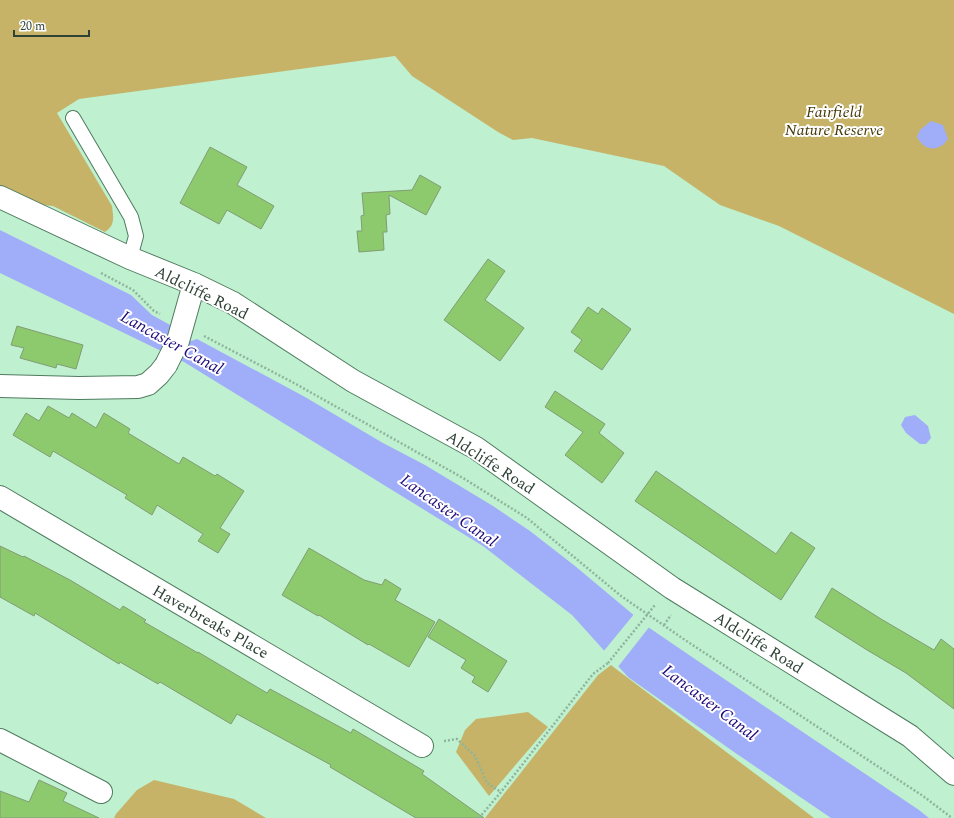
<svg xmlns="http://www.w3.org/2000/svg" width="954" height="818" font-family="Spectral,serif">
  <style>
    .green { fill: #c6b367 }
    .water { fill: #a0aefa }
    .pier { fill: #bff0cf }
    .building { fill: #8dc96d; stroke: #819d74 }
    .lines { fill: none; stroke-linecap: round; stroke-linejoin: round }
    .lane-casing { stroke: #4f7b5f; stroke-width: 16 }
    .street-casing { stroke: #4f7b5f; stroke-width: 24 }
    .secondary-casing { stroke: #4f7b5f; stroke-width: 24 }
    .path { stroke: #8eb59b; stroke-width: 2.5; stroke-dasharray: 2 2; stroke-linecap: butt }
    .lane { stroke: #fff; stroke-width: 14 }
    .street { stroke: #fff; stroke-width: 22 }
    .secondary { stroke: #fff; stroke-width: 22 }
    .street-bridge-casing { stroke: #4f7b5f; stroke-width: 24; stroke-linecap: butt }
    .path-bridge { stroke: #8eb59b; stroke-width: 2.5; stroke-dasharray: 2 2; stroke-linecap: butt }
    .street-bridge { stroke: #fff; stroke-width: 22 }
    .labels { text-anchor: middle; stroke-width: 4; stroke-linejoin: round; paint-order: stroke }
    .park-label { font-size: 16px; font-style: italic; fill: #453907; stroke: #fff }
    .street-label { font-size: 16px; fill: #2f4236; stroke: #fff }
    .water-label { font-size: 17px; font-style: italic; fill: #1d0979; stroke: #fff }
  </style>
  <rect width="100%" height="100%" fill="#bff0cf"/>
  <path class="green" d="M0 0H954V314L779 226 720 205 664 166 532 138 513 140 498 132 412 76 395 56 79 99 57 113 112 206C113 216 116 225 105 232L53 206 41 205 0 185Z
    M611 665 616 669 814 818H485L598 675Z
    M528 712 548 727 489 796 456 752 465 730 476 719Z
    M154 780 234 799 266 818H114L116 814 137 790Z"/>
  <path class="water" d="M931 121 943 125 948 139C946 141 944 145 941 146 930 152 922 146 917 137L920 130Z
    M0 230 131 295 152 315 172 326 175 333 191 341 197 339 305 397 383 443 425 465 493 506 530 531 575 566 648 627 767 708 919 810 929 818H831L734 752 628 677 572 615 483 546 184 362 0 273Z
    M915 415 928 426 931 438 926 444H920L906 433 901 425 905 417Z"/>
  <path class="pier" d="M635 613 650 626 617 668 603 652Z"/>
  <path class="building" d="M210 147 247 167 237 185 274 206 261 229 227 210 219 224 180 203Z
    M420 175 441 187 426 215 389 195 390 214 386 215 387 232H383L384 250 359 252 357 231H362L361 216 364 215 362 193 412 190Z
    M488 259 505 271 485 300 524 328 500 361 444 320Z
    M588 307 598 314 602 308 631 329 602 370 574 351 582 340 571 332Z
    M17 326 83 345 76 369 57 364 56 368 20 358 24 348 11 345Z
    M555 391 605 424 599 433 624 453 602 483 565 455 583 432 545 407Z
    M48 406 69 418 72 413 96 428 104 413 130 429 128 433 179 464 183 457 215 476 217 474 244 491 220 528 230 534 218 553 198 541 203 534 157 505 152 515 125 498 127 495 53 451 50 457 13 435 26 413 39 421Z
    M656 471 776 554 791 532 815 548 781 600 691 539 635 501Z
    M0 546 23 557 24 556 70 580 120 610 123 606 146 620 144 622 198 653V652L267 693 270 689 351 733 353 729 424 771 422 774 484 818H416L330 767 331 765 237 714 231 724 160 682 158 684 120 662 119 664 35 613 34 616 0 597Z
    M309 548 364 580 382 585 385 579 401 589 395 600 435 622 409 667 369 644 368 645 319 615 318 616 282 595Z
    M832 588 881 619 934 650 941 639 954 649V709L906 673 867 650 815 617Z
    M439 619 507 661 488 692 472 682 475 677 461 668 466 660 428 637Z
    M39 780 67 793 63 801 99 818H0V791L29 802Z"/>
  <g class="lines">
    <defs>
      <path id="lane" d="M73 118 131 217 136 236 130 258"/>
      <path id="street" d="M0 386 79 388 138 387 148 384 159 374 166 365
        M0 497 422 746
        M0 740 101 792"/>
      <path id="secondary" d="M0 197 130 258 194 284 233 303 353 381 476 448 672 588 910 736 954 774"/>
    </defs>
    <use href="#lane" class="lane-casing"/>
    <use href="#street" class="street-casing"/>
    <use href="#secondary" class="secondary-casing"/>
    <path class="path" d="M101 273 133 290 154 311 160 314
      M204 336 294 383 463 478 527 518 621 596 688 642 923 796 952 818
      M664 625 671 615
      M444 741 457 739 475 756 487 783 501 792
      M479 818 501 792 593 674 608 663"/>
    <use href="#lane" class="lane"/>
    <use href="#street" class="street"/>
    <use href="#secondary" class="secondary"/>
    <defs>
      <path id="street-bridge" d="M166 365 178 341 194 284"/>
    </defs>
    <use href="#street-bridge" class="street-bridge-casing"/>
    <path class="path-bridge" d="M608 663 655 605"/>
    <use href="#street-bridge" class="street-bridge"/>
  </g>
  <g class="labels">
    <g class="park-label">
      <text x="834" y="117">Fairfield<tspan x="834" dy="18">Nature Reserve</tspan></text>
    </g>
    <g class="street-label">
      <text transform="translate(202 292) rotate(26)" y="6">Aldcliffe Road</text>
      <text transform="translate(491 462) rotate(33)" y="6">Aldcliffe Road</text>
      <text transform="translate(211 621) rotate(30)" y="6">Haverbreaks Place</text>
      <text transform="translate(759 642) rotate(32)" y="6">Aldcliffe Road</text>
    </g>
    <g class="water-label">
      <text transform="translate(172 342) rotate(29)" y="6">Lancaster Canal</text>
      <text transform="translate(449 510) rotate(35)" y="6">Lancaster Canal</text>
      <text transform="translate(710 702) rotate(37)" y="6">Lancaster Canal</text>
    </g>
  </g>
  <path d="M14 30v6h75v-6" fill="none" stroke="#2f4236" stroke-width="2"/>
  <text x="20" y="30" font-size="12" fill="#2f4236" stroke="#ffffff" stroke-width="3" paint-order="stroke">20 m</text>
</svg>
